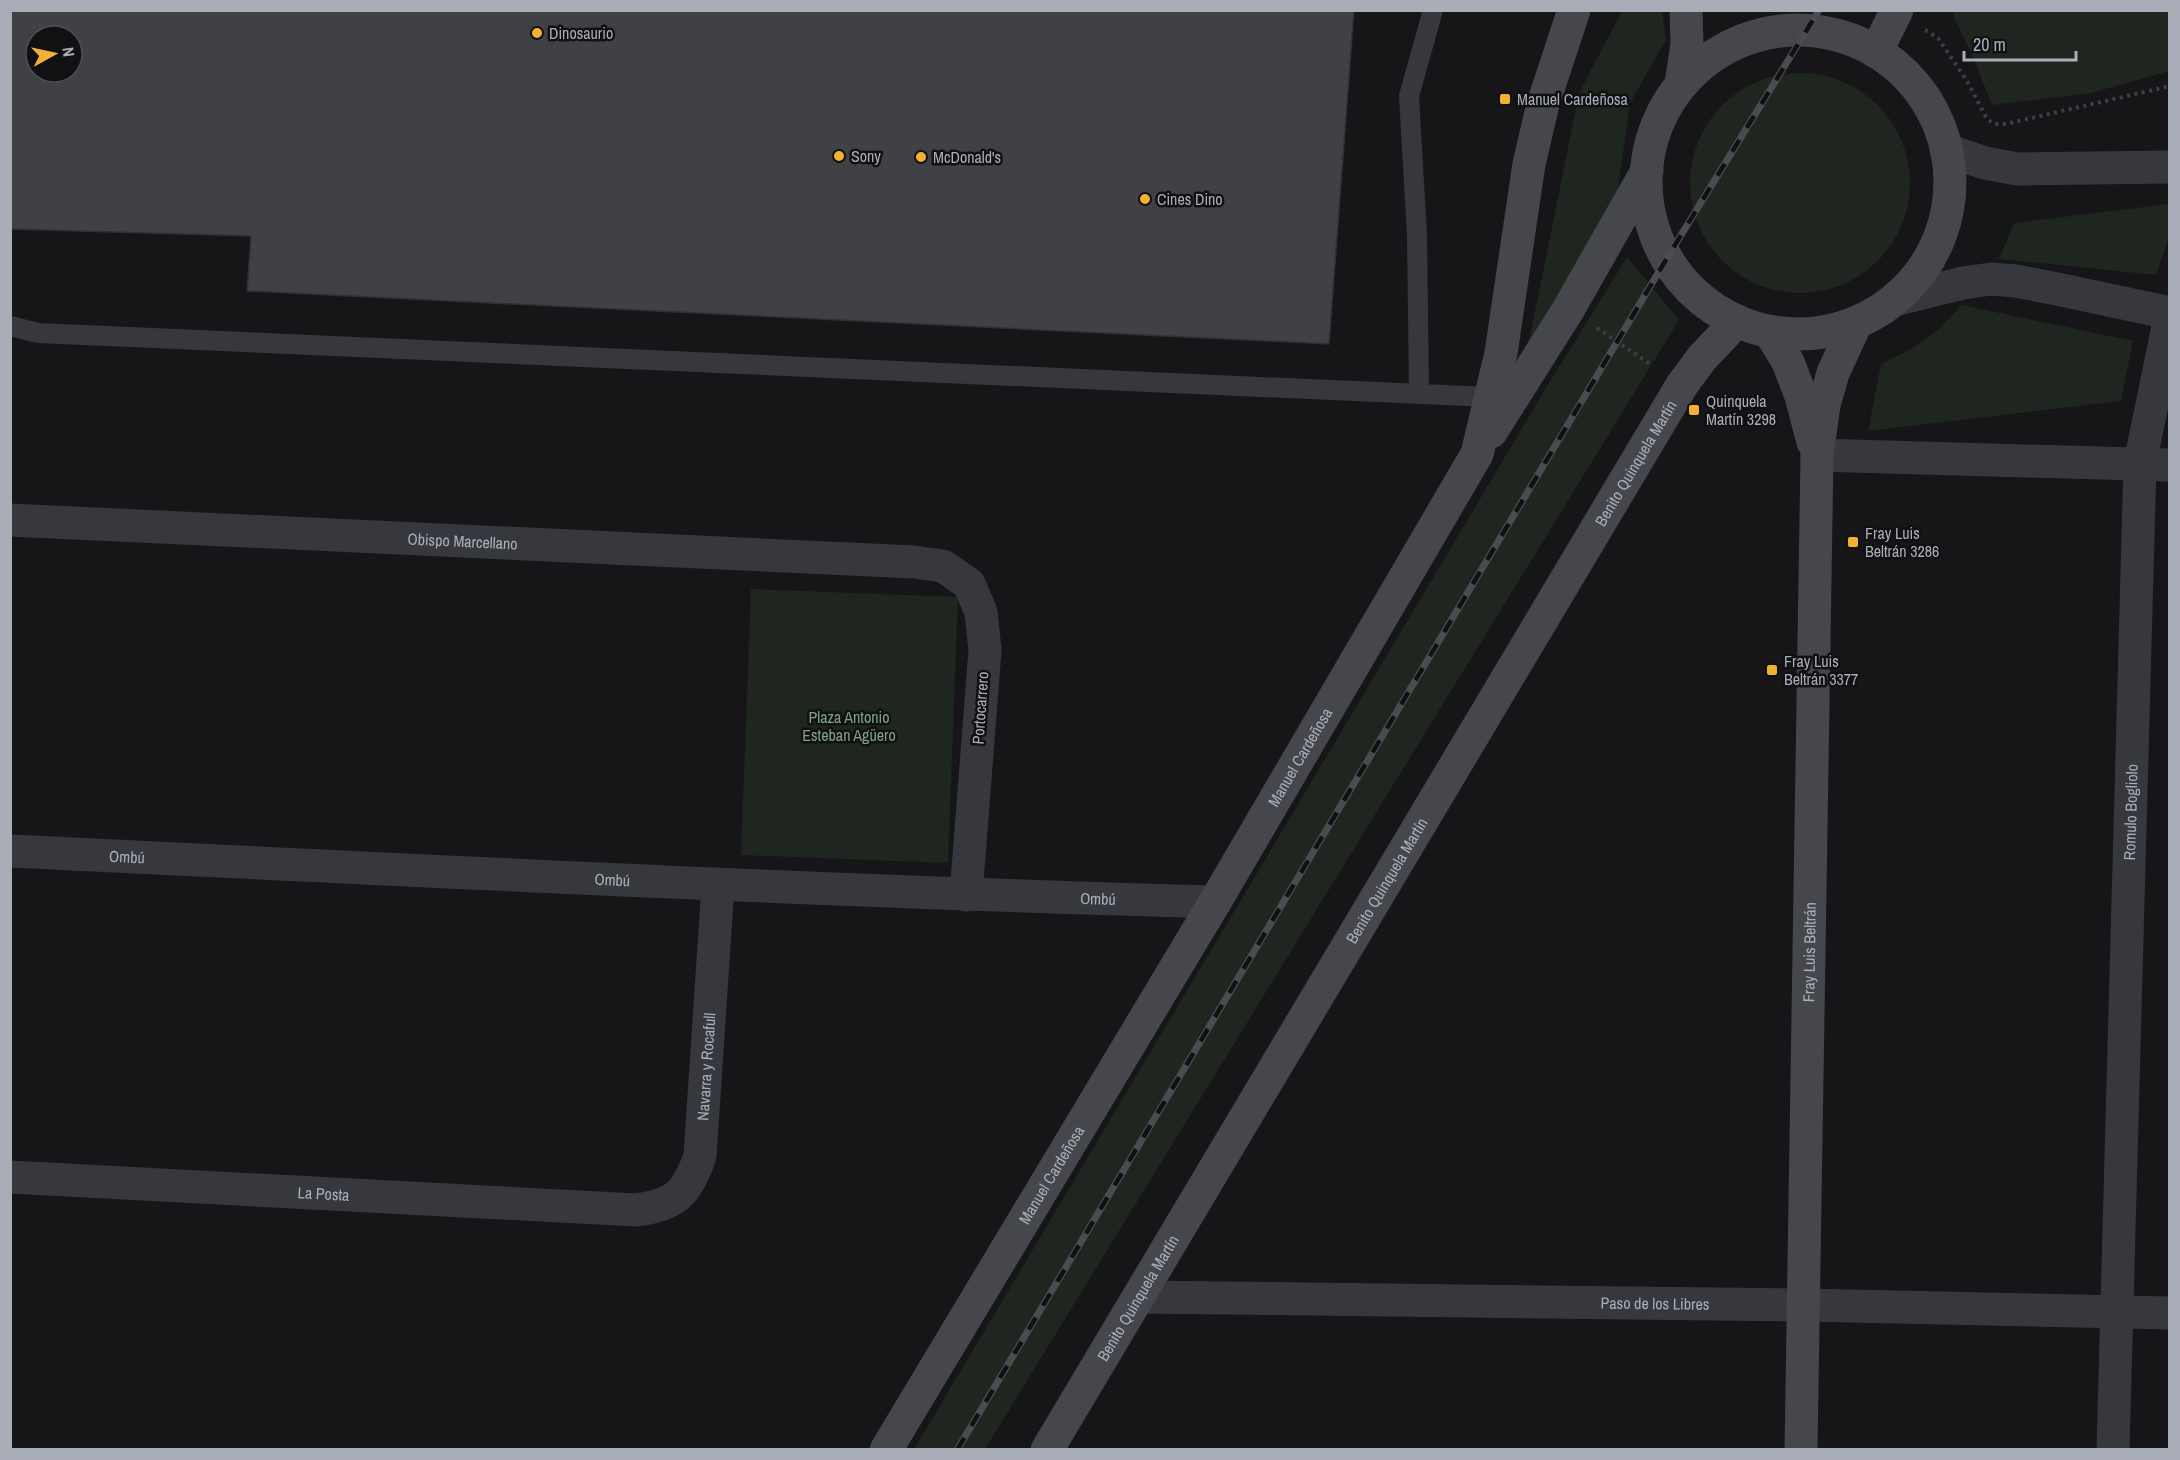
<svg xmlns="http://www.w3.org/2000/svg" width="2180" height="1460" font-family="'Archivo Narrow',sans-serif">
  <style>
    .green { fill: #1e261f }
    .building { fill: #404145; stroke: #303034; stroke-width: 1.5; fill-rule: evenodd }
    .lines { fill: none; stroke-linecap: round; stroke-linejoin: round }
    .path { stroke: #3d3f44; stroke-width: 4; stroke-dasharray: 3 4.5; stroke-linecap: butt }
    .lane { stroke: #37383d; stroke-width: 20 }
    .street { stroke: #37383d; stroke-width: 33 }
    .secondary { stroke: #45474d; stroke-width: 33 }
    .rail-casing { stroke: #4a4c52; stroke-width: 7 }
    .rail { stroke: #111113; stroke-width: 4.5; stroke-dasharray: 14; stroke-linecap: butt }
    .poi-dot { fill: #f2b134; stroke: #111113; stroke-width: 2 }
    .labels { text-anchor: middle; stroke-width: 5; stroke-linejoin: round; paint-order: stroke }
    .poi-label { font-size: 16px; fill: #a8adb8; stroke: #111113; text-anchor: start }
    .street-label { font-size: 16px; fill: #a8adb8; stroke: #111113 }
    .park-label { font-size: 16px; fill: #7fa381; stroke: #111113 }
  </style>
  <rect width="100%" height="100%" fill="#161618"/>
  <path class="green" d="M1955 10 2169 11V71L2091 93 1992 105 1974 59 1953 15Z
    M1622 11H1662L1666 40 1630 103 1617 196 1528 346 1579 93Z
    M1690 183a110 110 0 1 1 220 0a110 110 0 1 1-220 0Z
    M2169 204V237L2156 275 1999 259 2014 223Z
    M1627 257 1679 320 985 1449H914L1549 383Z
    M1962 305 2133 341 2121 401 1868 431 1881 364 1911 349 1938 330Z
    M751 589 958 597 948 863 741 855Z"/>
  <path class="building" d="M10 10H1354L1329 344 247 291 251 236 10 229ZM36 36H72V72H36Z"/>
  <g class="lines">
    <path class="path" d="M1925 30 1938 38 1967 81 1987 119 1994 124H2006L2170 86
      M1597 328 1653 366"/>
    <path class="lane" d="M10 326 38 333 1490 397
      M1419 394 1417 235 1409 96 1433 10"/>
    <g class="street">
      <path d="M1946 150 1985 163 2017 169 2170 167"/>
      <path d="M1894 300 1963 283 1991 279 2016 281 2057 289 2170 313"/>
      <path d="M1817 455 2170 465"/>
      <path id="s1" d="M10 520 914 562 943 566 969 584 981 612 985 650 966 895"/>
      <path id="s2" d="M10 851C412 870 813 891 1215 902"/>
      <path id="s3" d="M10 1177 636 1210C676 1205 687 1193 700 1156L718 885"/>
      <path id="s4" d="M1139 1297 1804 1305 2170 1313"/>
      <path id="s5" d="M2113 1450 2140 463 2170 317"/>
    </g>
    <g class="secondary">
      <circle cx="1798" cy="182" r="152"/>
      <path d="M1876 52 1897 10"/>
      <path d="M1681 84 1687 44 1686 10"/>
      <path d="M1769 331 1788 362 1801 396 1813 442"/>
      <path d="M1491 432 1568 310 1647 171"/>
      <path id="s6" d="M886 1450 1215 902 1477 454 1501 353 1529 164 1543 104 1574 10"/>
      <path id="s7" d="M1047 1450 1682 385 1702 358 1737 321"/>
      <path id="s8" d="M1801 1450 1817 455 1824 405 1833 373 1856 323"/>
    </g>
    <defs>
      <path id="rail" d="M957 1450 1667 258 1819 10"/>
    </defs>
    <use href="#rail" class="rail-casing"/>
    <use href="#rail" class="rail"/>
  </g>
  <g class="poi-dot">
    <circle cx="537" cy="33" r="6"/>
    <rect x="1499" y="93" width="12" height="12" rx="3"/>
    <circle cx="839" cy="156" r="6"/>
    <circle cx="921" cy="157" r="6"/>
    <circle cx="1145" cy="199" r="6"/>
    <rect x="1688" y="404" width="12" height="12" rx="3"/>
    <rect x="1847" y="536" width="12" height="12" rx="3"/>
    <rect x="1766" y="664" width="12" height="12" rx="3"/>
  </g>
  <g class="labels">
    <g class="poi-label">
      <text x="549" y="39">Dinosaurio</text>
      <text x="1517" y="105">Manuel Cardeñosa</text>
      <text x="851" y="162">Sony</text>
      <text x="933" y="163">McDonald's</text>
      <text x="1157" y="205">Cines Dino</text>
      <text x="1706" y="407">Quinquela<tspan x="1706" dy="18">Martín 3298</tspan></text>
      <text x="1865" y="539">Fray Luis<tspan x="1865" dy="18">Beltrán 3286</tspan></text>
      <text x="1784" y="667">Fray Luis<tspan x="1784" dy="18">Beltrán 3377</tspan></text>
    </g>
    <g class="street-label">
      <text dy="6" stroke="none"><textPath href="#s7" startOffset="1149">Benito Quinquela Martín</textPath></text>
      <text dy="6" stroke="none"><textPath href="#s1" startOffset="453">Obispo Marcellano</textPath></text>
      <text transform="translate(980 708) rotate(-86)" y="6">Portocarrero</text>
      <text dy="6" stroke="none"><textPath href="#s6" startOffset="807">Manuel Cardeñosa</textPath></text>
      <text dy="6" stroke="none"><textPath href="#s5" startOffset="638">Romulo Bogliolo</textPath></text>
      <text dy="6" stroke="none"><textPath href="#s2" startOffset="117">Ombú</textPath></text>
      <text dy="6" stroke="none"><textPath href="#s2" startOffset="603">Ombú</textPath></text>
      <text dy="6" stroke="none"><textPath href="#s7" startOffset="663">Benito Quinquela Martín</textPath></text>
      <text dy="6" stroke="none"><textPath href="#s2" startOffset="1089">Ombú</textPath></text>
      <text dy="6" stroke="none"><textPath href="#s8" startOffset="498">Fray Luis Beltrán</textPath></text>
      <text dy="6" stroke="none"><textPath href="#s3" startOffset="807">Navarra y Rocafull</textPath></text>
      <text dy="6" stroke="none"><textPath href="#s6" startOffset="321">Manuel Cardeñosa</textPath></text>
      <text dy="6" stroke="none"><textPath href="#s3" startOffset="314">La Posta</textPath></text>
      <text dy="6" stroke="none"><textPath href="#s7" startOffset="177">Benito Quinquela Martín</textPath></text>
      <text dy="6" stroke="none"><textPath href="#s4" startOffset="516">Paso de los Libres</textPath></text>
    </g>
    <g class="park-label">
      <text x="849" y="723">Plaza Antonio<tspan x="849" dy="18">Esteban Agüero</tspan></text>
    </g>
  </g>
  <rect width="2180" height="1460" fill="none" stroke="#a8adb8" stroke-width="24"/>
  <g transform="translate(54 54) rotate(82)"><circle r="28" fill="#111113" stroke="#4d4f55" stroke-width="1.5"/>
  <path d="M0-4.5L10 22L0 15L-10 22Z" fill="#f2b134"/>
  <text y="-9" font-size="16" font-weight="bold" text-anchor="middle" fill="#a8adb8">N</text>
  </g>
  <path d="M1964 51v9h112v-9" fill="none" stroke="#a8adb8" stroke-width="3"/>
  <text x="1973" y="51" font-size="18" fill="#a8adb8" stroke="#111113" stroke-width="4.5" paint-order="stroke">20 m</text>
</svg>
